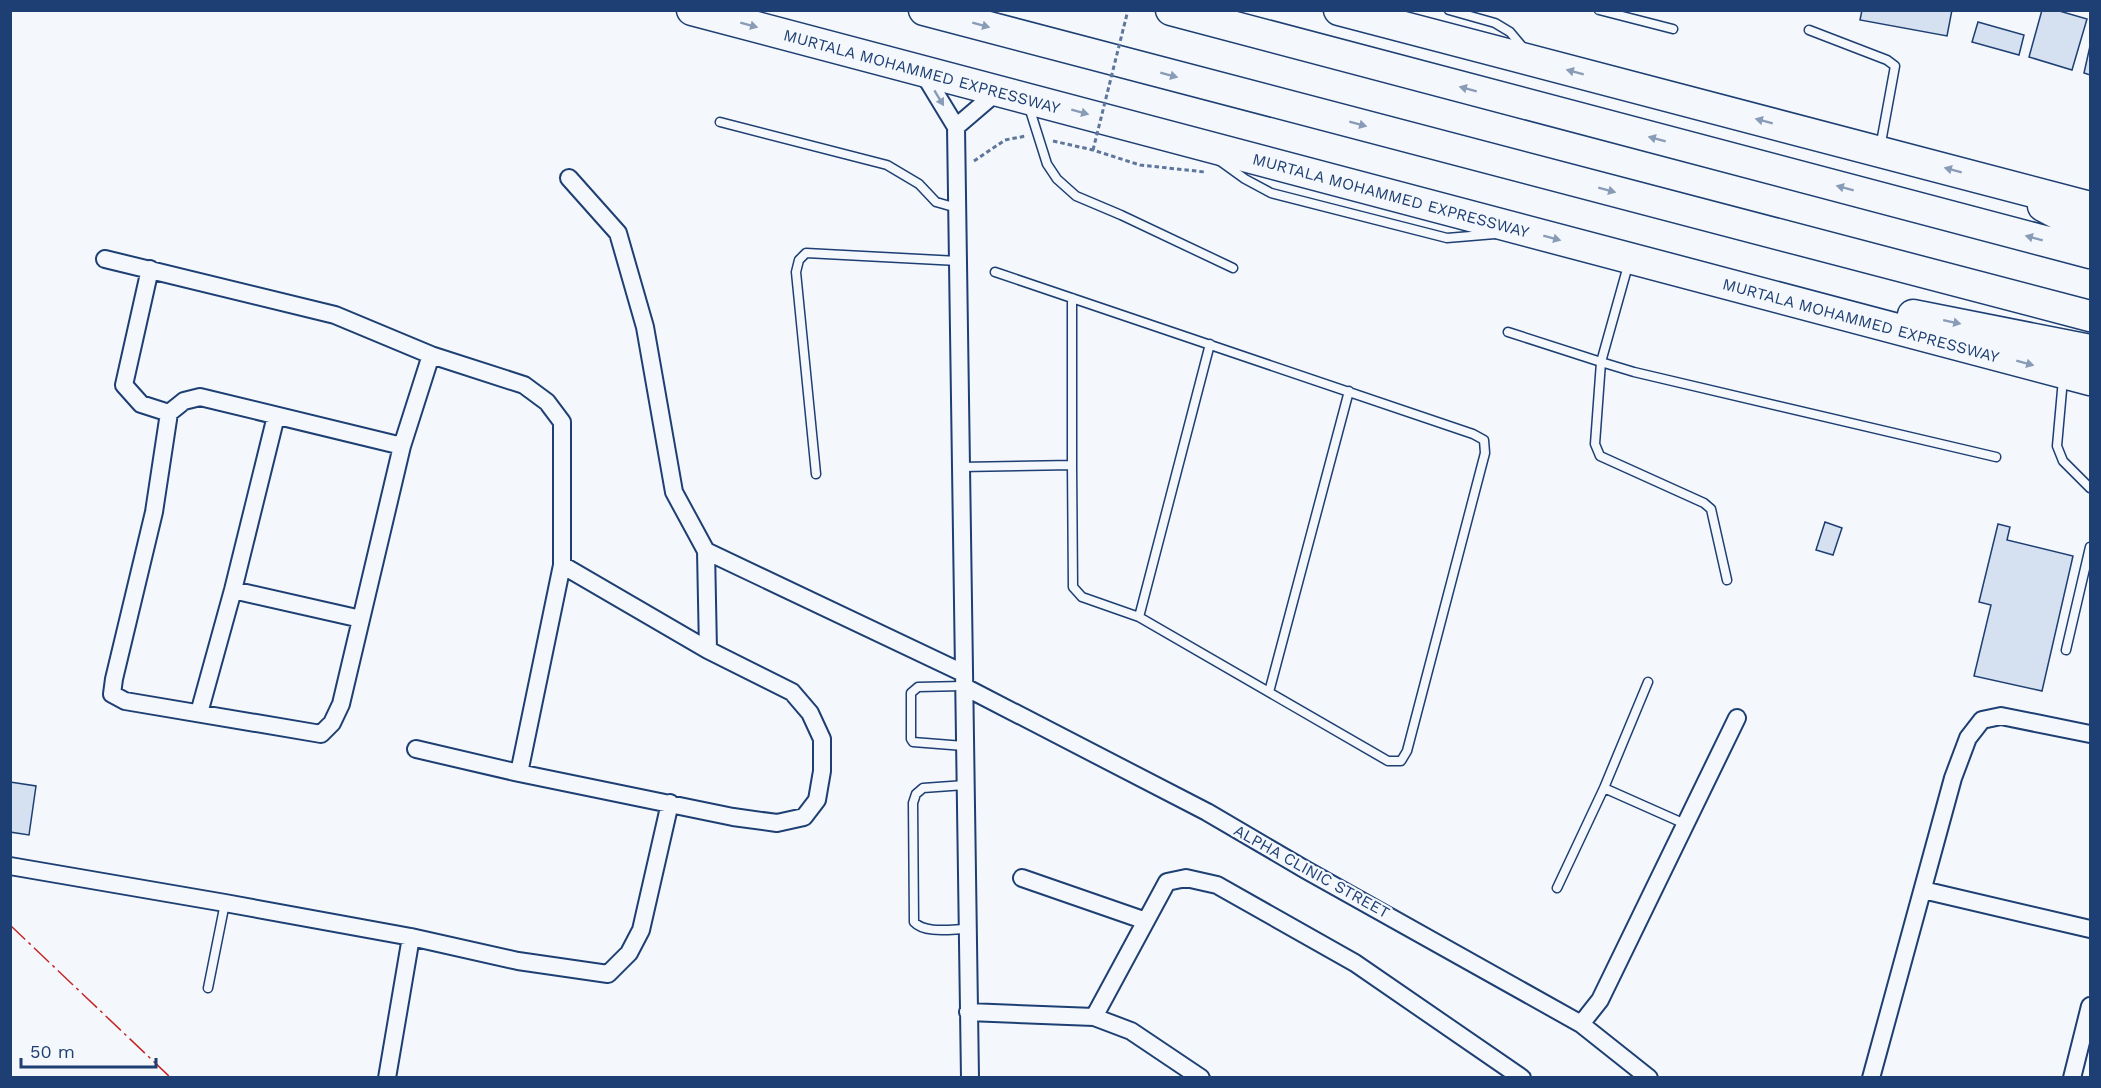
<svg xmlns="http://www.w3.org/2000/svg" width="2101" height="1088" font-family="'Work Sans',sans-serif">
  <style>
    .building { fill: #d5e0f0; stroke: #1d3f73; stroke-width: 1.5 }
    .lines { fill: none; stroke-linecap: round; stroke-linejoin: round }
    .lane-casing { stroke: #1d3f73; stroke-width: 11 }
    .street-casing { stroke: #1d3f73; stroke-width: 20 }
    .highway-casing { stroke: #1d3f73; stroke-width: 33 }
    .path { stroke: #5e769c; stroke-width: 3; stroke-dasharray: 4.5 3; stroke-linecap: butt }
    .lane { stroke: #f4f7fb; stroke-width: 8 }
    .street { stroke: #f4f7fb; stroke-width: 16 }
    .highway { stroke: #f4f7fb; stroke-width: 30 }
    .path-bridge { stroke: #5e769c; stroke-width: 3; stroke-dasharray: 4.5 3; stroke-linecap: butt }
    .power { stroke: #c62828; stroke-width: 1.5; stroke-dasharray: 21 4.5 3 4.5; stroke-linecap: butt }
    .oneway { fill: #889bb7 }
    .labels { text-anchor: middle; stroke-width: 4.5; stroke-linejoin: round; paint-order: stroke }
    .street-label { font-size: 16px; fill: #1d3f73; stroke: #f4f7fb }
  </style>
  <rect width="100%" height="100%" fill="#f4f7fb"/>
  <path class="building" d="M1862 10H1952L1947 36 1860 20Z
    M2042 10H2056L2087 19 2072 70 2029 57Z
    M1978 22 2024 35 2019 55 1972 42Z
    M2090 46V75L2084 73Z
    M1825 522 1842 528 1833 555 1816 550Z
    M1998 524 2010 527 2007 540 2073 556 2042 691 1974 676 1991 605 1979 602Z
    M10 782 36 786 29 835 10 832Z"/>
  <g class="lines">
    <defs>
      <path id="lane" d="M1449 10 1495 23 1510 32 1525 50
        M1599 10 1673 29
        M1809 30 1887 60 1895 66 1880 148
        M1029 107 1047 164 1057 179 1076 196 1121 215 1233 268
        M720 122 887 165 919 184 936 202 957 208
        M1220 161 1245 179 1271 193 1447 238 1495 234
        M1629 262 1601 362 1634 372 1996 457
        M995 272 1473 434 1484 440 1485 453 1407 751 1401 761H1388L1139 617
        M1072 298V465
        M1508 332 1601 362 1595 444 1600 456 1704 503 1711 509 1727 580
        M2063 379 2057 446 2063 461 2090 488
        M961 467 1072 465 1073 587 1082 597 1139 617 1210 344
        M816 474 796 272 799 260 806 253 958 261
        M2066 650 2090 547
        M963 686 918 687 911 693V739L913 742 964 746
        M1269 692 1349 391
        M965 785 923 788 916 794 913 803 914 922C925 934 952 929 967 929
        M1604 788 1685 824
        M1557 888 1604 788 1648 682
        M208 988 225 903"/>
      <path id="street" d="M922 71 956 127 970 1078
        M956 127 998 91
        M105 259 335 315 431 355 524 385 547 402 562 422V565L519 773
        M150 269 124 385 141 404 169 413
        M402 446 200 397 184 401 169 413 154 512 114 679 112 694 125 701 321 734 332 723 341 704 402 446 431 355
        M706 551 963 673
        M562 565 708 650
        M233 590 361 619
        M963 686 1207 812 1306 870 1581 1024 1649 1078
        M199 713 233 590 276 416
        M416 749 519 773 733 817 777 823 804 817 817 800 822 771V739L810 713 792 692 708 650 706 551 674 492 645 327 618 233 569 178
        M10 866 225 903 411 937 518 961 608 974 629 953 641 930 670 803
        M1022 878 1146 921
        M1923 890 2090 929
        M968 1012 1094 1017 1131 1031 1201 1078
        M1094 1017 1167 882 1186 878 1217 885 1355 963 1522 1078
        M1581 1024 1600 1000 1737 718
        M387 1078 411 937
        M1871 1078 1953 778 1968 738 1982 720 2001 716 2090 734
        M2072 1078 2090 1006"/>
      <path id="highway" d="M692 10 2090 380
        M924 10 2090 316
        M1171 10 2090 253
        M1339 10 2090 207
        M2043 206 2090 231
        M1913 315 2090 350"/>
    </defs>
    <use href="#lane" class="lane-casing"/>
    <use href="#street" class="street-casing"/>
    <use href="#highway" class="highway-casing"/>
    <path class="path" d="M1053 141 1093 150 1140 165 1205 172
      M974 161 1005 140 1026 136"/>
    <use href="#lane" class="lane"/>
    <use href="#street" class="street"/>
    <use href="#highway" class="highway"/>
    <path class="path-bridge" d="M1093 150 1128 10"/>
    <path class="power" d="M10 925 171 1078"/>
  </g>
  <defs><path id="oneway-solid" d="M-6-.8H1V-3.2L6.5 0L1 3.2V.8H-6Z" transform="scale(1.5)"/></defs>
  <g class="oneway">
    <use href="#oneway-solid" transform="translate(749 25) rotate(15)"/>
    <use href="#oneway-solid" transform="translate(981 25) rotate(15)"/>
    <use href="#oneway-solid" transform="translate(1575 72) rotate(-165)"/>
    <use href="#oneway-solid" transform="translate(1169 75) rotate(15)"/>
    <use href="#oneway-solid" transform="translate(1468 89) rotate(-165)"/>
    <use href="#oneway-solid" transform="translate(939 98) rotate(59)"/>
    <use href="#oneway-solid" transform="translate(1080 112) rotate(15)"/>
    <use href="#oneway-solid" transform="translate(1764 121) rotate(-165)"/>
    <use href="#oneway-solid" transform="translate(1358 124) rotate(15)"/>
    <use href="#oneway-solid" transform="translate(1657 139) rotate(-165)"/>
    <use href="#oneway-solid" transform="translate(1953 170) rotate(-165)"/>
    <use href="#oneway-solid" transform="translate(1845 188) rotate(-165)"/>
    <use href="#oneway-solid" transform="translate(1607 190) rotate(15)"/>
    <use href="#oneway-solid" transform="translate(1552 238) rotate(15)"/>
    <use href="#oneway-solid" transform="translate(2034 238) rotate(-165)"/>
    <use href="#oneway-solid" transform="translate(1952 322) rotate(12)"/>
    <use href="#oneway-solid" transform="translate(2025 363) rotate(15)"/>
  </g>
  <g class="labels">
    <g class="street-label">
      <text transform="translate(922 71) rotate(15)" y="6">MURTALA MOHAMMED EXPRESSWAY</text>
      <text transform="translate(1391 195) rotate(15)" y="6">MURTALA MOHAMMED EXPRESSWAY</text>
      <text transform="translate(1861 320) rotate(15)" y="6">MURTALA MOHAMMED EXPRESSWAY</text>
      <text transform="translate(1312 871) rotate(29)" y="6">ALPHA CLINIC STREET</text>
    </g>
  </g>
  <rect width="2101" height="1088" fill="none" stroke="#1d3f73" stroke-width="24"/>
  <path d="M21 1058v9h135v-9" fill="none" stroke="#1d3f73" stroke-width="3"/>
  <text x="30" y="1058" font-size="18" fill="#1d3f73" stroke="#f4f7fb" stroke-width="4.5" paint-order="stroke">50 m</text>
</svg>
